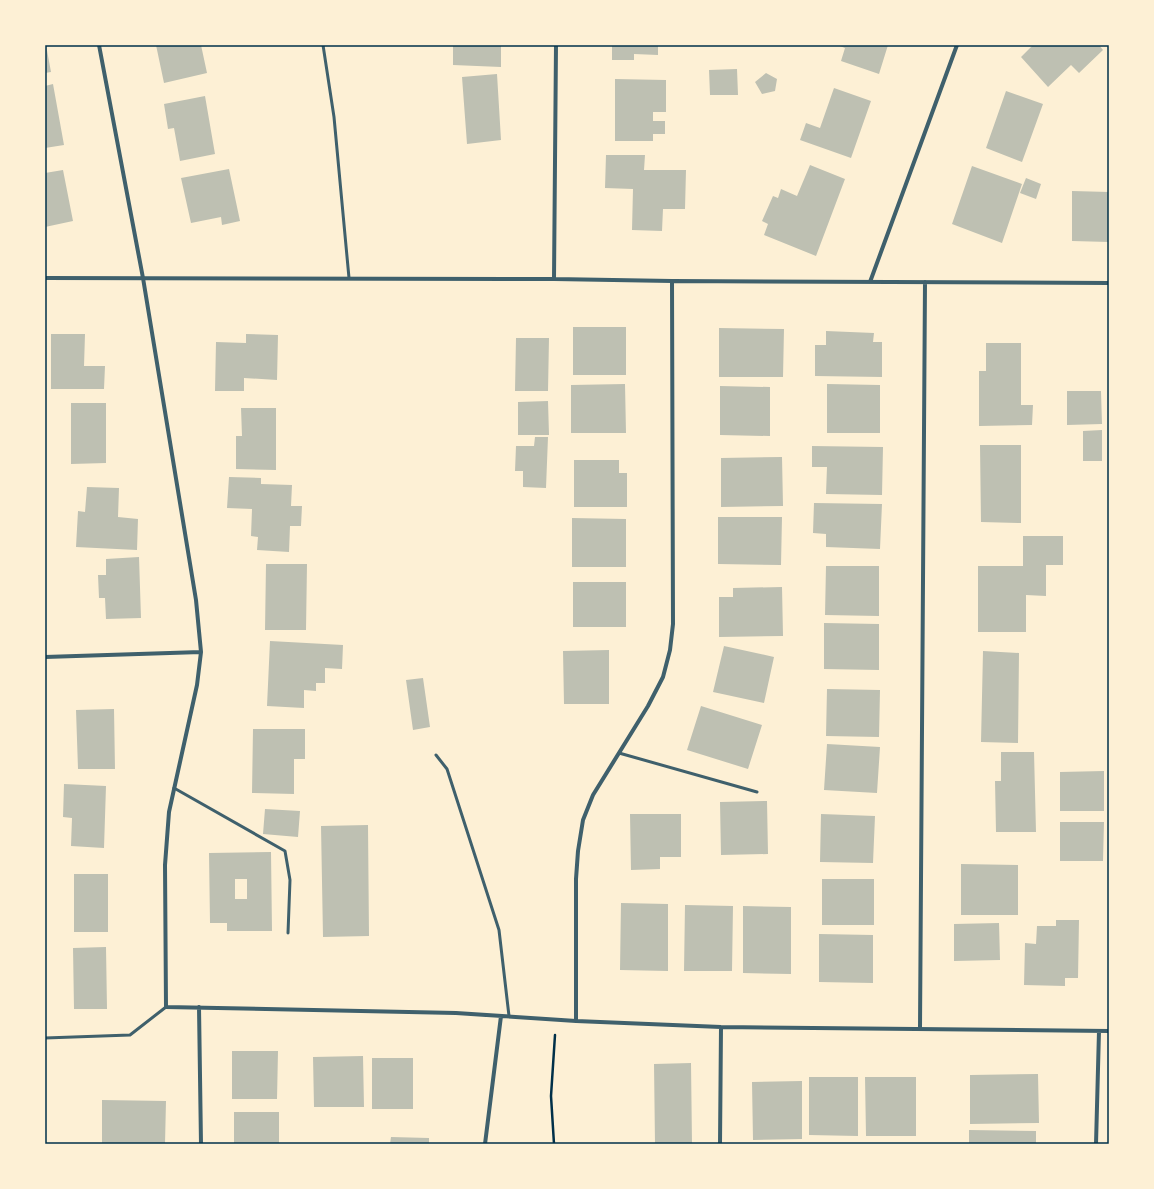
<svg xmlns="http://www.w3.org/2000/svg" width="1154" height="1189" font-family="Overpass,sans-serif">
  <style>
    .building { fill: #bec0b2; fill-rule: evenodd }
    .lines { fill: none; stroke-linecap: round; stroke-linejoin: round }
    .path { stroke: #003049; stroke-width: 2.5 }
    .service { stroke: #3f606c; stroke-width: 3 }
    .minor { stroke: #3f606c; stroke-width: 4 }
    .neatline { fill: none; stroke: #003049; stroke-width: 1.5 }
  </style>
  <rect width="100%" height="100%" fill="#fdf0d5"/>
  <path class="building" d="M45 45H46L51 72 45 73Z
    M156 45H201L207 73 164 83Z
    M453 45H501V67L453 65Z
    M612 45H658V55L634 54V60H612Z
    M837 45H888L879 74 841 61 845 48Z
    M1033 45H1099L1103 50 1079 73 1071 65 1048 87 1021 57Z
    M737 69 738 95H710L709 70Z
    M766 73 777 79 775 91 762 94 755 82Z
    M497 74 501 140 467 144 462 77Z
    M615 79 666 80V112H653V121H665V134H653V141H615Z
    M53 84 64 145 45 148V86Z
    M834 88 871 101 851 158 800 140 806 123 820 128Z
    M1006 91 1043 104 1022 162 986 148Z
    M205 96 215 154 180 161 174 128 168 129 164 104Z
    M606 155H645L644 170H686L685 209H663L662 231 632 230 633 189 605 188Z
    M810 165 845 179 816 256 764 235 768 224 762 221 773 196 778 198 781 189 797 196Z
    M972 166 1022 184 1002 243 952 224Z
    M229 169 240 221 222 225 221 217 191 223 181 178Z
    M63 170 73 221 45 227V173Z
    M1026 178 1041 184 1036 199 1020 193Z
    M1072 191 1109 192V242L1072 241Z
    M573 327H626V375H573Z
    M719 328 784 329 783 377H719Z
    M826 331 874 333 873 342H882V377L815 376V345H826Z
    M51 334H85L84 366H105L104 389H51Z
    M246 334 278 335 277 380 244 378V391H215L216 342 246 343Z
    M516 338H549L548 391H515Z
    M986 343H1021V405H1033L1032 425 979 426V371H986Z
    M625 384 626 433H571V385Z
    M827 384 880 385V433H827Z
    M720 386 770 387V436L720 435Z
    M1067 391H1101L1102 424 1067 425Z
    M548 401 549 435H518V402Z
    M71 403H106V463L71 464Z
    M241 408H276V470L236 469V436H242Z
    M1102 430V461H1083V431Z
    M535 437H548L546 488 523 487V471H515L516 446H534Z
    M980 445H1021V523L981 522Z
    M812 446 883 447 882 495 826 494 827 467H812Z
    M782 457 783 506 721 507V458Z
    M574 460H619V473H627V507H574Z
    M229 477 261 478V484L292 485 291 506H302L301 526H290L289 552 257 550 258 537 251 536 252 509 227 508Z
    M87 487 119 488 118 517 138 519 137 550 76 547 78 511 85 512Z
    M814 503 882 504 880 549 826 547V534L813 533Z
    M718 517H782L781 565 718 564Z
    M572 518 626 519V567H572Z
    M1023 536H1063V565H1046V596L1026 595V632H978V566H1023Z
    M139 557 141 618 106 619 105 598H99L98 575H106V559Z
    M266 564H307L306 630H265Z
    M826 566H879V616L825 615Z
    M573 582H626V627H573Z
    M782 587 783 636 719 637V597H733V588Z
    M824 623 879 624V670L824 669Z
    M270 641 343 645 342 669 325 668V683H316V691L304 690V708L267 706Z
    M724 646 774 657 764 703 713 692Z
    M609 650V704H564L563 651Z
    M983 651 1019 653 1018 743 981 742Z
    M423 678 430 727 413 730 406 680Z
    M827 689 880 690 879 737 826 736Z
    M701 706 762 725 748 769 687 750Z
    M114 709 115 769H78L76 710Z
    M253 729H305V759H294V794L252 793Z
    M827 744 880 747 877 793 824 790Z
    M1001 752H1034L1036 832H996L995 781H1001Z
    M1104 771V811H1060V772Z
    M64 784 106 786 104 848 71 846 72 818 63 817Z
    M767 801 768 854 721 855 720 802Z
    M265 809 300 811 298 837 263 834Z
    M630 814H681V857H660V869L631 870Z
    M821 814 875 816 873 863 820 862Z
    M1060 822H1104L1103 861H1060Z
    M368 825 369 936 323 937 321 826Z
    M271 852 272 931H227V923H210L209 853ZM235 879H247V899H235Z
    M961 864 1018 865V915H961Z
    M74 874H108V932H74Z
    M822 879H874V925H822Z
    M621 903 668 904V971L620 970Z
    M685 905 733 906 732 971H684Z
    M743 906 791 907V974L743 973Z
    M1056 920H1079L1078 978H1065V986L1024 985 1025 943 1036 944 1037 926H1056Z
    M999 923 1000 960 954 961V924Z
    M819 934 873 935V983L819 982Z
    M106 947 107 1009H74L73 948Z
    M232 1051H278L277 1099H232Z
    M363 1056 364 1107H314L313 1057Z
    M372 1058H413V1109H372Z
    M691 1063 692 1144H655L654 1064Z
    M1038 1074 1039 1123 970 1124V1075Z
    M809 1077H858V1136L809 1135Z
    M865 1077H916V1136H866Z
    M802 1081V1139L753 1140 752 1082Z
    M102 1100 166 1101 165 1144H102Z
    M234 1112H279V1144H234Z
    M969 1130 1036 1131V1144H969Z
    M391 1137 429 1138V1144H390Z"/>
  <g class="lines">
    <path class="path" d="M554 1144 551 1096 555 1035"/>
    <path class="service" d="M323 45 334 117 349 278
      M619 753 757 792
      M436 755 447 769 499 930 509 1016
      M174 788 285 851 290 880 288 933
      M45 1038 130 1035 166 1007"/>
    <path class="minor" d="M99 45 143 278 196 600 201 652 197 685 169 812 165 865 166 1007 456 1013 576 1021 721 1027 1109 1031
      M45 278 554 279 672 281 1109 283
      M554 279 556 45
      M870 282 957 45
      M45 657 201 652
      M199 1007 201 1144
      M576 1021V879L578 851 583 820 593 795 648 706 663 677 670 650 673 624 672 281
      M920 1029 925 282
      M485 1144 501 1016
      M720 1144 721 1027
      M1096 1144 1099 1031"/>
  </g>
  <rect width="1154" height="1189" fill="none" stroke="#fdf0d5" stroke-width="92"/>
  <rect x="46" y="46" width="1062" height="1097" class="neatline"/>
</svg>
